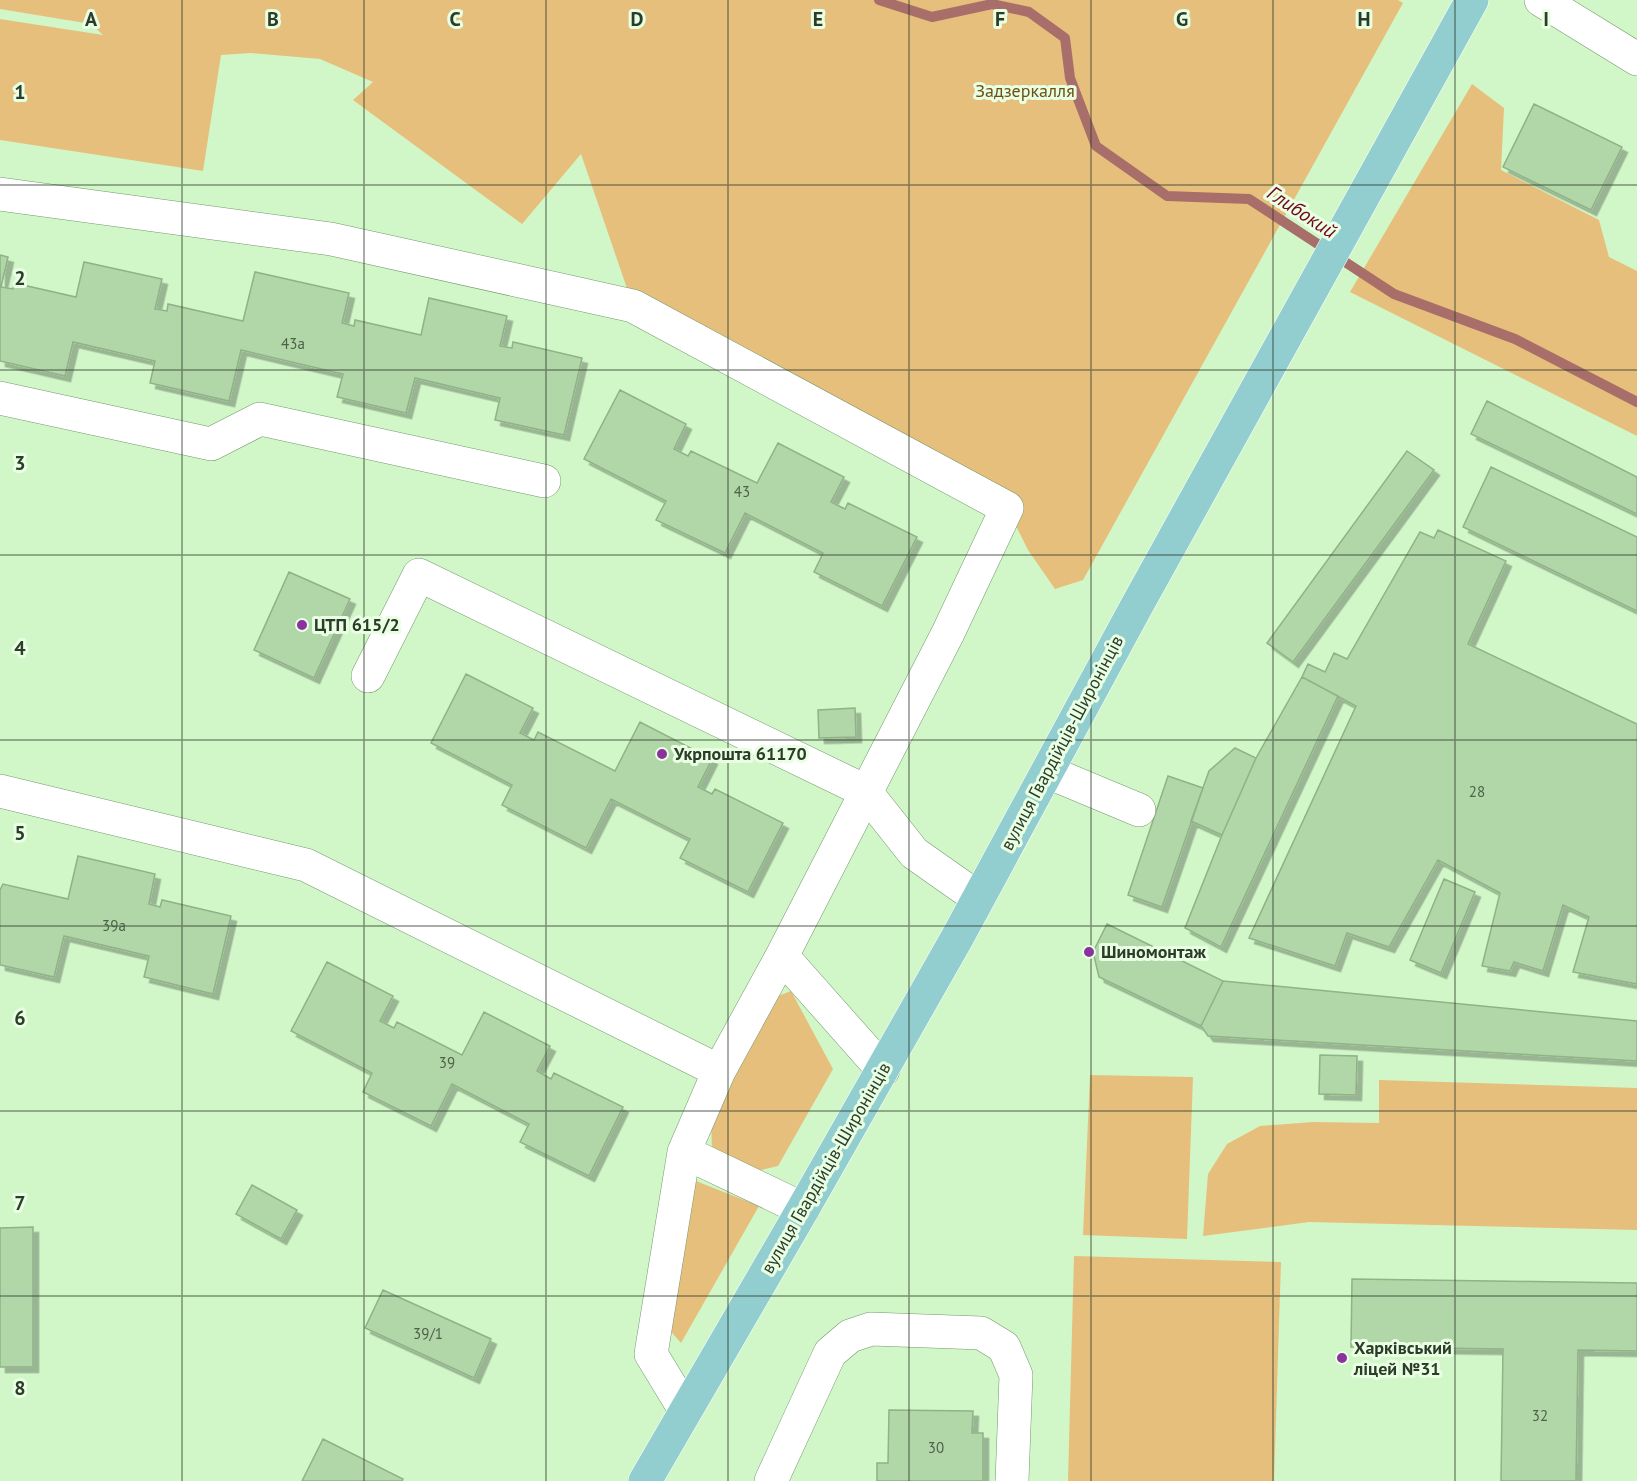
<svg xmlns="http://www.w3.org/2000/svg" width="1637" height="1481" font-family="'PT Sans',sans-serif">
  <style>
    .green { fill: #e7bf7c }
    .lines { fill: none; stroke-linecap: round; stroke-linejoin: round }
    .stream { stroke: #a86e69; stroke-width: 10 }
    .building { fill: #b1d6a8; stroke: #8fb286; stroke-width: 1.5; filter: url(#shadow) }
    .minor-casing { stroke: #75986d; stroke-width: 34 }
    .major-casing { stroke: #fff; stroke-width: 34 }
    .minor { stroke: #fff; stroke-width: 33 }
    .major { stroke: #92cdd0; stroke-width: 33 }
    .grid { fill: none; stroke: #2d3c29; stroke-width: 1.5; stroke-opacity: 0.55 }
    .poi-dot { fill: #8a329e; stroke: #e8ffe3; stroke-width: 2 }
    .labels { text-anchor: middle; stroke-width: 6; stroke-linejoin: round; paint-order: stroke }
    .number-label { font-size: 15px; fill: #4e6249 }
    .park-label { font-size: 18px; fill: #6f5014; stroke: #e8ffe3 }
    .poi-label { font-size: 18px; font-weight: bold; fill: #2d3c29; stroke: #e8ffe3; text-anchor: start }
    .street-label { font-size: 18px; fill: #2d3c29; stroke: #e8ffe3 }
    .water-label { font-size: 20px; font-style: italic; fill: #76051c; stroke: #e8ffe3 }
    .grid-label { font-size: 20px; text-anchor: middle; font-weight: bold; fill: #2d3c29; stroke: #e8ffe3; stroke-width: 6; stroke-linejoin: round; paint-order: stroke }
  </style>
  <defs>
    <filter id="shadow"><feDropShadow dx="5.5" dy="5.5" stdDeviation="0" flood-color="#0004"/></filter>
  </defs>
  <rect width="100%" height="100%" fill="#d1f7c8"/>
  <path class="green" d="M0 0H1398L1403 3 1083 580 1055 589 1028 550 1007 508 633 306 581 154 522 224 353 100 373 82 320 59 251 53 221 55 203 171 0 140V19L103 35 91 24 0 9Z
    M1472 84 1504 108 1501 170 1599 220 1609 257 1637 271V436L1350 292Z
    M791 991 833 1069 778 1166 757 1171 712 1151 711 1116 773 998Z
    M1090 1075 1193 1077 1187 1239 1083 1235Z
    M1379 1080 1637 1088V1230L1309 1222 1203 1236 1208 1174 1227 1144 1260 1126 1313 1122 1379 1123Z
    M696 1181 759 1206 681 1343 667 1327Z
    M1074 1256 1281 1262 1274 1481H1068Z"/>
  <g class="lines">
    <path class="stream" d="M879 0 932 17 992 4 1029 12 1065 38 1070 78 1096 146 1167 196 1249 199 1394 294 1515 339 1637 402"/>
  </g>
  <path class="building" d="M1534 104 1622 147 1591 210 1503 167Z
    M0 255 8 257 1 287 13 289 14 283 76 297 84 262 162 279 155 309 167 311 168 304 243 321 255 272 349 293 342 323 354 326 355 320 421 335 429 298 507 316 500 346 512 348 513 342 582 358 564 435 495 420 500 398 415 378 406 413 337 397 343 374 241 350 229 401 150 383 155 361 73 342 65 376 0 361Z
    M620 390 686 424 674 449 688 456 691 451 757 483 778 443 844 477 831 502 845 509 848 503 917 537 882 606 814 572 823 553 745 513 725 553 656 520 666 501 584 459Z
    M1487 401 1637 477V514L1471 434Z
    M1407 451 1434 470 1293 662 1267 643Z
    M1491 467 1637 537V611L1463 527Z
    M1438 530 1506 561 1468 644 1637 724V984L1573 972 1589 917 1563 905 1543 971 1514 962 1510 971 1482 966 1500 893 1438 860 1389 947 1347 933 1335 966 1249 938 1356 706 1302 677 1308 664 1325 672 1334 653 1347 659 1420 532 1434 538Z
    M289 572 350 599 314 678 254 650Z
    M466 674 533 708 520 733 534 740 538 732 615 771 640 722 712 759 698 787 712 794 715 789 783 823 748 892 680 858 690 839 611 799 586 848 502 805 512 785 431 743Z
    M1302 677 1338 696 1221 947 1185 928 1222 835 1256 758Z
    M855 708 856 737 819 738 818 710Z
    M1235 748 1256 758 1222 835 1191 821 1209 771Z
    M1168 776 1203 788 1162 907 1128 895Z
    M78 856 155 874 149 904 160 907 162 900 231 916 213 994 144 977 149 956 64 936 54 977 0 965V890L3 884 68 899Z
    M1444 879 1475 892 1441 973 1410 960Z
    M1107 924 1223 981 1201 1026 1099 977 1093 952Z
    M327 962 393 996 380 1021 394 1028 397 1022 462 1055 484 1012 550 1046 537 1071 551 1079 554 1073 623 1107 589 1176 520 1142 529 1124 452 1084 431 1126 363 1092 372 1073 291 1031Z
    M1223 981 1637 1021V1061L1208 1036 1201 1026Z
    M1320 1055 1357 1056 1356 1095 1319 1094Z
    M252 1185 297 1210 281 1239 236 1214Z
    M33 1227V1367H0V1228Z
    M1352 1279 1637 1283V1351L1578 1350 1576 1481H1501L1503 1349 1351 1347Z
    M383 1290 491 1339 474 1378 365 1328Z
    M889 1410 973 1411 972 1433H983V1481H877V1463H888Z
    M323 1439 403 1479 402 1481H302Z"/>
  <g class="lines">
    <defs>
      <path id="minor" d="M1541 0 1637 59
        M0 194 331 239 633 306 1007 508 948 633 782 956 883 1070
        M0 398 211 444 260 419 544 481
        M368 676 419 575 865 791 914 853 978 898
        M1048 772 1139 810
        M0 791 306 865 719 1071
        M684 1152 803 1209
        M685 1410 651 1354 684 1152 719 1071 782 956
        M771 1481 830 1353 850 1336 871 1329 981 1333 1004 1347 1016 1375 1012 1481"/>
      <path id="major" d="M645 1481 803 1209 957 938 1135 609 1472 0"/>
    </defs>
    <use href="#minor" class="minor-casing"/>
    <use href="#major" class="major-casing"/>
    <use href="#minor" class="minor"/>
    <use href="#major" class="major"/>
  </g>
  <path class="grid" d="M182 0V1481M364 0V1481M546 0V1481M728 0V1481M909 0V1481M1091 0V1481M1273 0V1481M1455 0V1481M0 185H1637M0 370H1637M0 555H1637M0 740H1637M0 926H1637M0 1111H1637M0 1296H1637"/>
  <g class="poi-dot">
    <circle cx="302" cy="625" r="6"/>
    <circle cx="662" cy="754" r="6"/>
    <circle cx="1089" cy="952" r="6"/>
    <circle cx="1342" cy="1358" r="6"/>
  </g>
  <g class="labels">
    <g class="number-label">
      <text x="293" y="349">43а</text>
      <text x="742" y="497">43</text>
      <text x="1477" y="797">28</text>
      <text x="114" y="931">39а</text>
      <text x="447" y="1068">39</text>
      <text x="428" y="1339">39/1</text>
      <text x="1540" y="1421">32</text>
      <text x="936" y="1453">30</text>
    </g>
    <g class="park-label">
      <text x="1025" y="97">Задзеркалля</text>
    </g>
    <g class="poi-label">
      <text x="314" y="631">ЦТП 615/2</text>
      <text x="674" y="760">Укрпошта 61170</text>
      <text x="1101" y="958">Шиномонтаж</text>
      <text x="1354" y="1354">Харківський<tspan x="1354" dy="21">ліцей №31</tspan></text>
    </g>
    <g class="street-label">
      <text transform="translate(1062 743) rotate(-62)" y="6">вулиця Гвардійців-Широнінців</text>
      <text transform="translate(826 1168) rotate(-60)" y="6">вулиця Гвардійців-Широнінців</text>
    </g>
    <g class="water-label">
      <text transform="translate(1302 212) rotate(33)" y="7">Глибокий</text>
    </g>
  </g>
  <g class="grid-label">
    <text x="91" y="26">A</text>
    <text x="273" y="26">B</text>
    <text x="455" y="26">C</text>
    <text x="637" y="26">D</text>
    <text x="818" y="26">E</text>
    <text x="1000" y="26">F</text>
    <text x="1182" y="26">G</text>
    <text x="1364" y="26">H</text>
    <text x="1546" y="26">I</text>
    <text x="20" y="99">1</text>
    <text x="20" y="285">2</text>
    <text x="20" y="470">3</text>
    <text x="20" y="655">4</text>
    <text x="20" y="840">5</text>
    <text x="20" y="1025">6</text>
    <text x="20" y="1210">7</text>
    <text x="20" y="1395">8</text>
  </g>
</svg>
